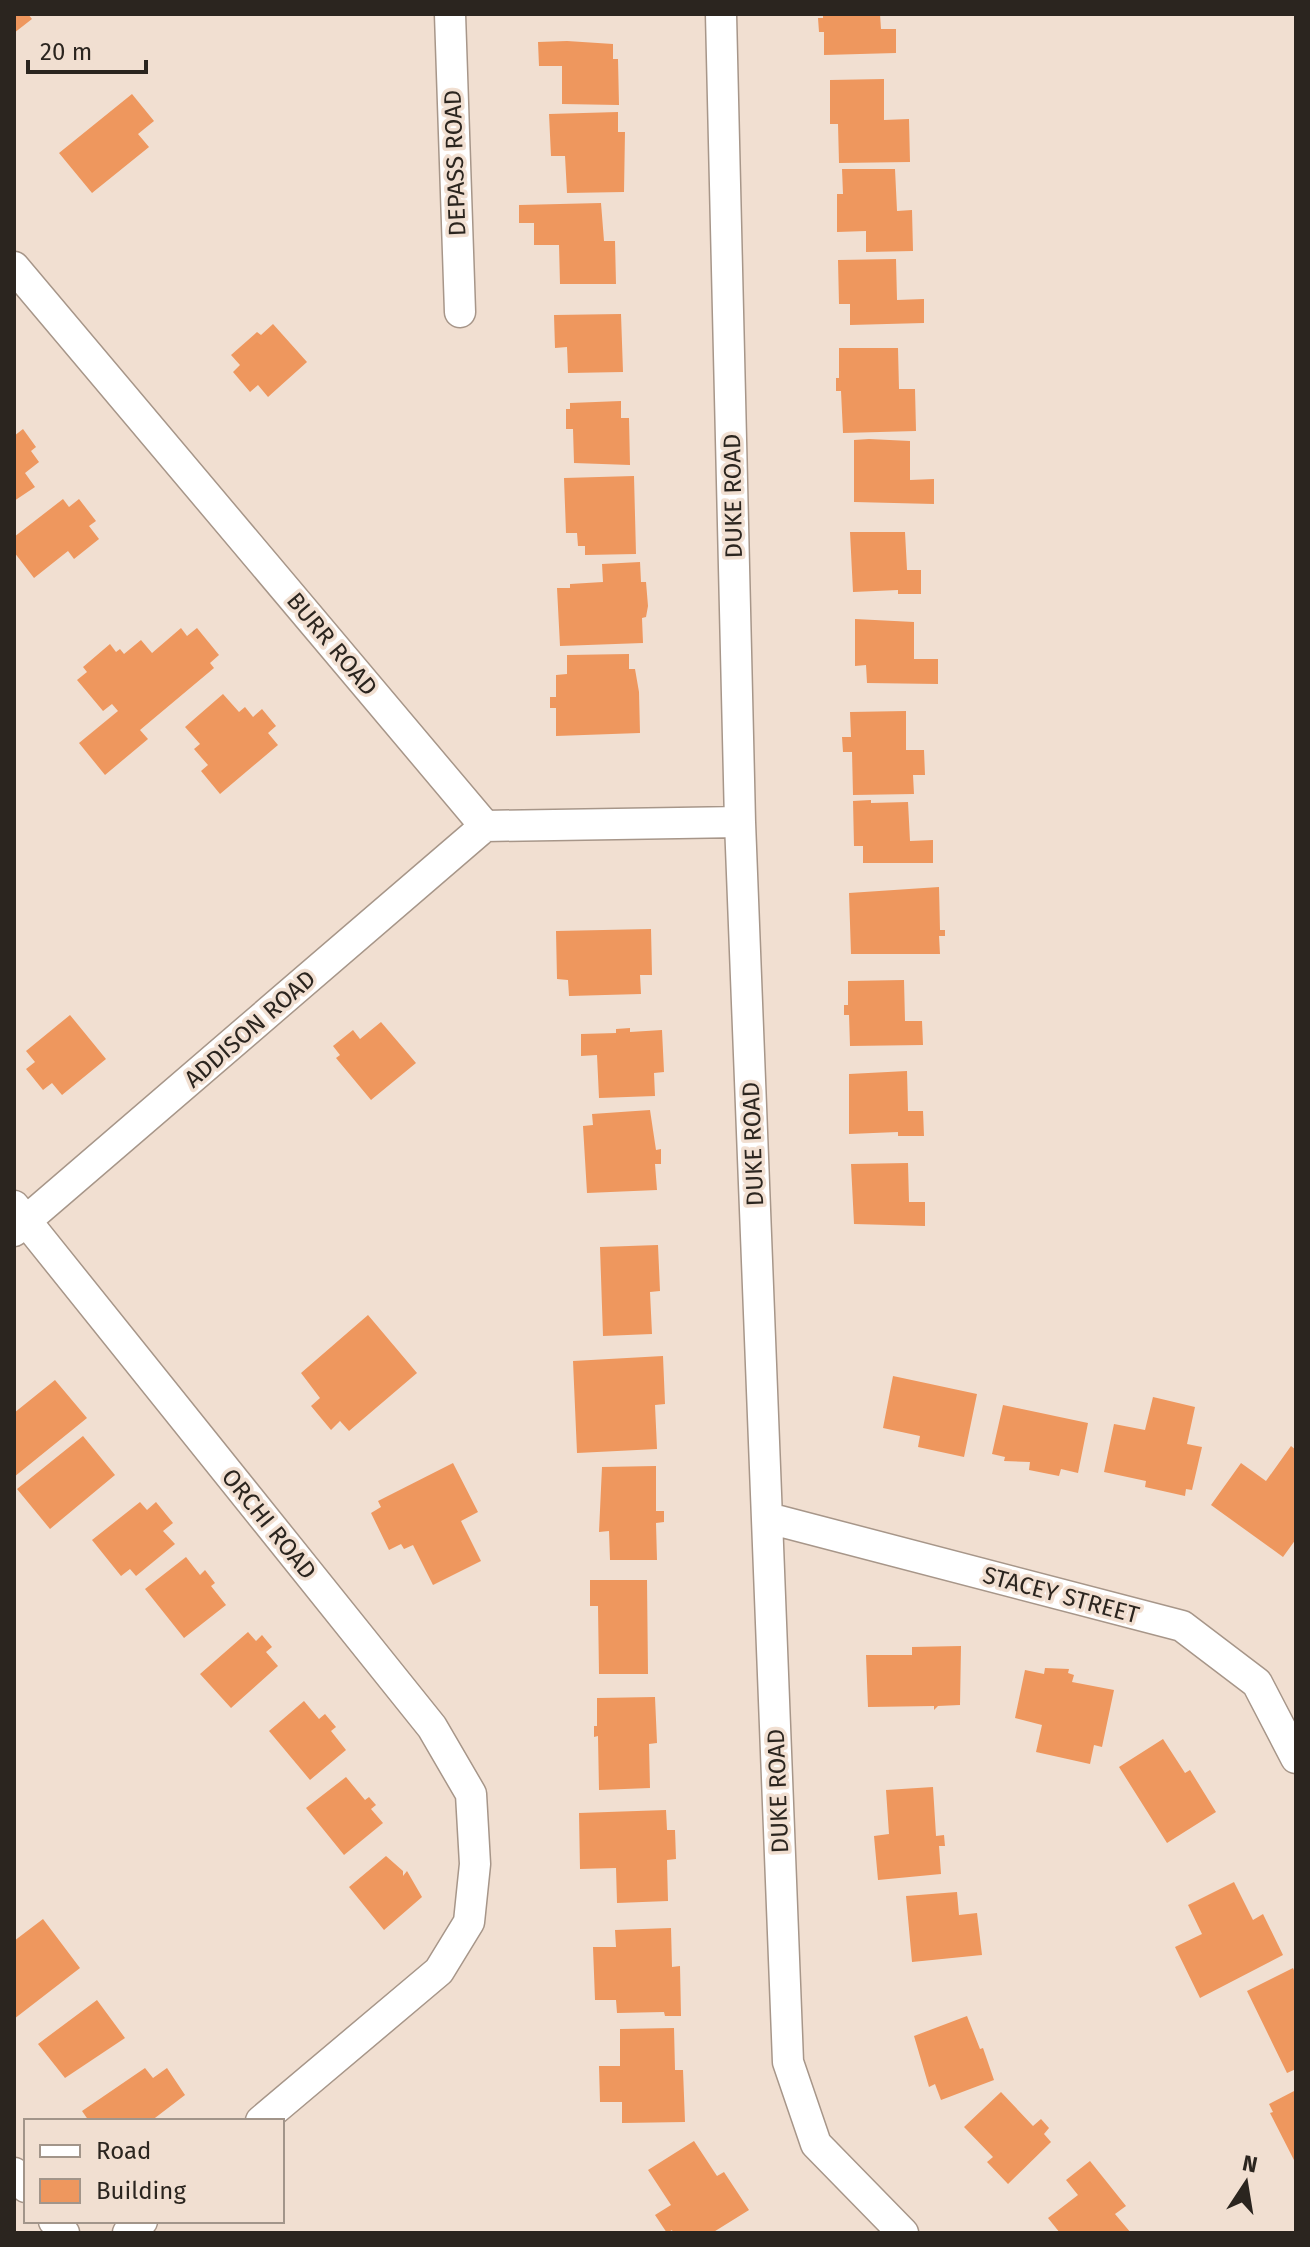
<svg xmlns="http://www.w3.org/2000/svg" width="1310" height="2247" font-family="'Fira Sans',sans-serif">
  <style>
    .building { fill: #ee975e }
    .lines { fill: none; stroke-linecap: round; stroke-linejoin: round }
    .minor-casing { stroke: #a79689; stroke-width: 33 }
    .minor { stroke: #fff; stroke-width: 30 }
    .labels { text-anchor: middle; stroke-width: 7; stroke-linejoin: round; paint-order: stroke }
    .street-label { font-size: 24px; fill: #2b251f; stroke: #f1dfd1 }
  </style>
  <rect width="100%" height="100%" fill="#f1dfd1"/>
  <path class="building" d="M14 14H28L32 19 14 33Z
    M823 14H880L881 29H896V53L824 55V32H819L818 18H823Z
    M567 41 613 44V59H618L619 105 562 104V66H539L538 42Z
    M884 79V120L909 119 910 162 839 163 838 124H830V80Z
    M132 94 154 121 138 134 149 147 92 193 59 153Z
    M618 112V132H625L624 192 567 193 565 156H551L549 114Z
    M842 169H895L897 211 912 210 913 251 866 252V231L837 232V194H843Z
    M601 203 604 241H615L616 284H560L559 245H534V223H519V205Z
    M896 259 897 300 924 299V323L850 325V304H839L838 260Z
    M621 314 623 372 568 373 567 347 555 348 554 315Z
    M273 324 307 362 268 397 258 385 250 392 233 372 240 365 231 355 257 332 261 335Z
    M839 348H898L899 389H915L916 431 843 433 841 391H836V378H839Z
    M621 401V418H629L630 465 574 463 573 429H566V409H570V403Z
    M23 429 36 447 31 451 39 462 25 473 35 487 14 501V436Z
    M869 439 910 441V480L934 479V504L854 502V440Z
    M634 476 636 554 585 555V546H578L577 533H566L564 478Z
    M63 499 69 507 79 499 96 521 89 526 99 539 74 559 68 551 34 578 14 552V537Z
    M850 532H905L907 570H921V594H898V590L853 592Z
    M640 562 641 582H646L648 606 646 617 642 618 643 643 560 646 557 588H570V584L603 582 602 564Z
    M855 619 914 622V659H938V684L867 683 866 665 855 666Z
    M181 628 187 636 197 628 219 655 210 663 214 668 140 730 148 739 105 775 79 743 118 711 112 704 103 711 77 680 87 672 83 667 110 644 116 652 120 649 124 654 141 640 152 653Z
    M629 654V669H635L639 692 640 733 556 736V708H550V697H556V675L567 674V655Z
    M223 694 239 712 245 707 253 717 262 709 276 726 268 733 278 745 220 794 201 771 208 765 194 749 200 744 185 727Z
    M906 711V750H924L925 775H913L914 794 853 795 852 752H843L842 737H851L850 712Z
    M871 800V803L908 802 910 841 933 840V863H863V846H854L853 801Z
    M939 887 940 930H945V936H939L940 954H851L849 893Z
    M651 929 652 975H640L641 994 569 996 568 980 557 979 556 931Z
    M904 980 905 1021H922L923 1045 850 1046 849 1015H844V1005H848V981Z
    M70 1015 106 1059 62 1095 52 1083 43 1090 26 1069 35 1062 26 1051Z
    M381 1022 416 1063 371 1100 336 1058 340 1055 333 1046 353 1030 360 1039Z
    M630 1028V1032L662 1030 664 1072 654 1073 655 1096 599 1098 597 1055 581 1056V1034L616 1033V1029Z
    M907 1071 908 1111H923L924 1136H898V1132L849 1134V1074Z
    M650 1110 656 1150 661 1149V1164H655L657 1190 587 1193 583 1126 593 1125 592 1114Z
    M908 1163 909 1202H925V1226L854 1224 851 1164Z
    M658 1245 660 1291 650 1292 652 1334 603 1336 600 1247Z
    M368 1315 417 1373 349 1431 340 1421 331 1430 311 1406 320 1398 301 1373Z
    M663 1356 665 1404 655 1405 657 1449 577 1453 573 1361Z
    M893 1376 977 1394 964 1457 918 1447 920 1436 883 1428Z
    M55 1380 87 1418 14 1477V1413Z
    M1153 1397 1195 1407 1187 1444 1202 1447 1192 1490 1186 1489 1185 1496 1145 1487 1146 1481 1104 1472 1114 1424 1145 1430Z
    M1003 1405 1088 1423 1078 1473 1061 1469 1059 1476 1029 1470 1030 1462 1004 1461 1005 1457 992 1454Z
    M83 1436 115 1475 50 1529 17 1489Z
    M1291 1446 1296 1450V1539L1283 1557 1211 1505 1241 1463 1266 1481Z
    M453 1463 478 1512 461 1521 481 1561 433 1585 413 1545 404 1549 401 1544 389 1550 371 1513 381 1507 378 1501Z
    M656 1466V1511H664V1522L656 1523 657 1560H610L609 1531 599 1532 602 1467Z
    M140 1502 147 1510 156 1502 173 1523 163 1531 175 1544 136 1576 130 1569 121 1576 92 1540Z
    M186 1557 200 1575 205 1570 215 1583 211 1586 226 1605 184 1638 145 1589Z
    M590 1580H647L648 1674H599L598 1606H590Z
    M248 1632 256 1641 262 1635 272 1647 266 1652 278 1666 231 1708 200 1674Z
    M961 1646 960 1705 938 1706 934 1710V1706L868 1707 866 1655H912V1647Z
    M1045 1668 1069 1669 1068 1673 1074 1675 1072 1682 1114 1690 1102 1747 1094 1745 1090 1764 1036 1752 1042 1725 1015 1718 1025 1670 1044 1674Z
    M655 1697 657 1743 649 1744 650 1788 599 1790 598 1736 594 1737V1726H597V1698Z
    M304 1701 319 1719 325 1714 336 1727 331 1731 346 1750 310 1780 269 1731Z
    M1163 1739 1185 1773 1190 1770 1216 1812 1167 1843 1119 1767Z
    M346 1777 365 1800 369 1797 376 1805 371 1809 383 1823 344 1855 306 1808Z
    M933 1787 936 1836 944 1835 945 1846H939L941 1874 878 1880 874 1836 889 1834 886 1790Z
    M666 1810 667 1830H675L676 1859 667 1860 668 1901 617 1903 616 1868 580 1869 579 1813Z
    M386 1856 403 1871V1876L407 1871 422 1897 384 1930 349 1887Z
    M1234 1882 1253 1920 1263 1914 1283 1955 1200 1998 1175 1947 1202 1934 1188 1905Z
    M957 1892 959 1915 977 1913 982 1955 912 1962 906 1896Z
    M43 1919 80 1968 14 2019V1941Z
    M671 1928 672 1967 680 1966 681 2016H665L664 2012 617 2013 616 2000H595L593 1947H616L615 1930Z
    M1293 1968 1296 1975V2069L1287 2073 1247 1991Z
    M97 2000 125 2038 65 2078 38 2044Z
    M967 2016 980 2049 983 2048 994 2080 941 2100 935 2084 929 2087 914 2036Z
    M674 2028 675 2070H683L685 2122 622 2123V2102H600L599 2066H620V2029Z
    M145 2068 153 2078 167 2068 185 2095 151 2121H89L82 2111Z
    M1296 2090V2164L1270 2113 1273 2112 1269 2104Z
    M1001 2092 1033 2126 1041 2119 1049 2128 1044 2134 1051 2142 1008 2184 987 2162 993 2157 964 2127Z
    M694 2141 717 2176 724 2172 749 2210 712 2233H673L672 2230 667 2233 655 2215 671 2205 648 2170Z
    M1090 2161 1126 2206 1115 2214 1131 2233H1060L1048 2218 1078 2195 1066 2180Z"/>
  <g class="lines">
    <defs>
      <path id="minor" d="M450 14 460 312
        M721 14 740 822 788 2062 816 2144 903 2233
        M14 267 485 826 740 822
        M14 1206 432 1727 471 1794 475 1864 469 1922 439 1971 261 2121
        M14 1231 485 826
        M768 1518 1182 1626 1257 1683 1296 1758
        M14 2173 26 2187
        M54 2221 64 2233
        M128 2233 142 2221"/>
    </defs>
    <use href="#minor" class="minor-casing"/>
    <use href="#minor" class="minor"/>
  </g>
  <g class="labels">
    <g class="street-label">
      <text transform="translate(455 163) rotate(-92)" y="8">DEPASS ROAD</text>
      <text transform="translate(733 496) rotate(-91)" y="8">DUKE ROAD</text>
      <text transform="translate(332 644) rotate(50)" y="8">BURR ROAD</text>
      <text transform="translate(250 1029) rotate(-41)" y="8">ADDISON ROAD</text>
      <text transform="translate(753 1144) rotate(-92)" y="8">DUKE ROAD</text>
      <text transform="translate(269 1524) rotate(51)" y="8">ORCHI ROAD</text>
      <text transform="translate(1061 1595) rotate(15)" y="8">STACEY STREET</text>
      <text transform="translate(778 1791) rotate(-92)" y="8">DUKE ROAD</text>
    </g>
  </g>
  <rect width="1310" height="2247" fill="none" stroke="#2b251f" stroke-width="32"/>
  <rect x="24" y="2119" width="260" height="104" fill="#f1dfd1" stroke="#a2958a" stroke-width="2"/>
  <rect x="40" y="2145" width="40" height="12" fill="#ffffff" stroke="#a2958a" stroke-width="2"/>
  <text x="96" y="2159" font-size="24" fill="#2b251f">Road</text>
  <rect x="40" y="2179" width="40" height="24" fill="#ee975e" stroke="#a2958a" stroke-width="2"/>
  <text x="96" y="2199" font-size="24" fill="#2b251f">Building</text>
  <g transform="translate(1246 2183) rotate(12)" stroke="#f1dfd1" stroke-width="6" paint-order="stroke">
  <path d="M0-6L14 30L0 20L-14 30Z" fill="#2b251f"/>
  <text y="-12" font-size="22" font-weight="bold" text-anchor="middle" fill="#2b251f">N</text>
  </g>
  <path d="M28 60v12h118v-12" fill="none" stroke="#2b251f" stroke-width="4"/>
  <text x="40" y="60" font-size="24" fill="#2b251f" stroke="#f1dfd1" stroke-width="6" paint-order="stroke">20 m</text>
</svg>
